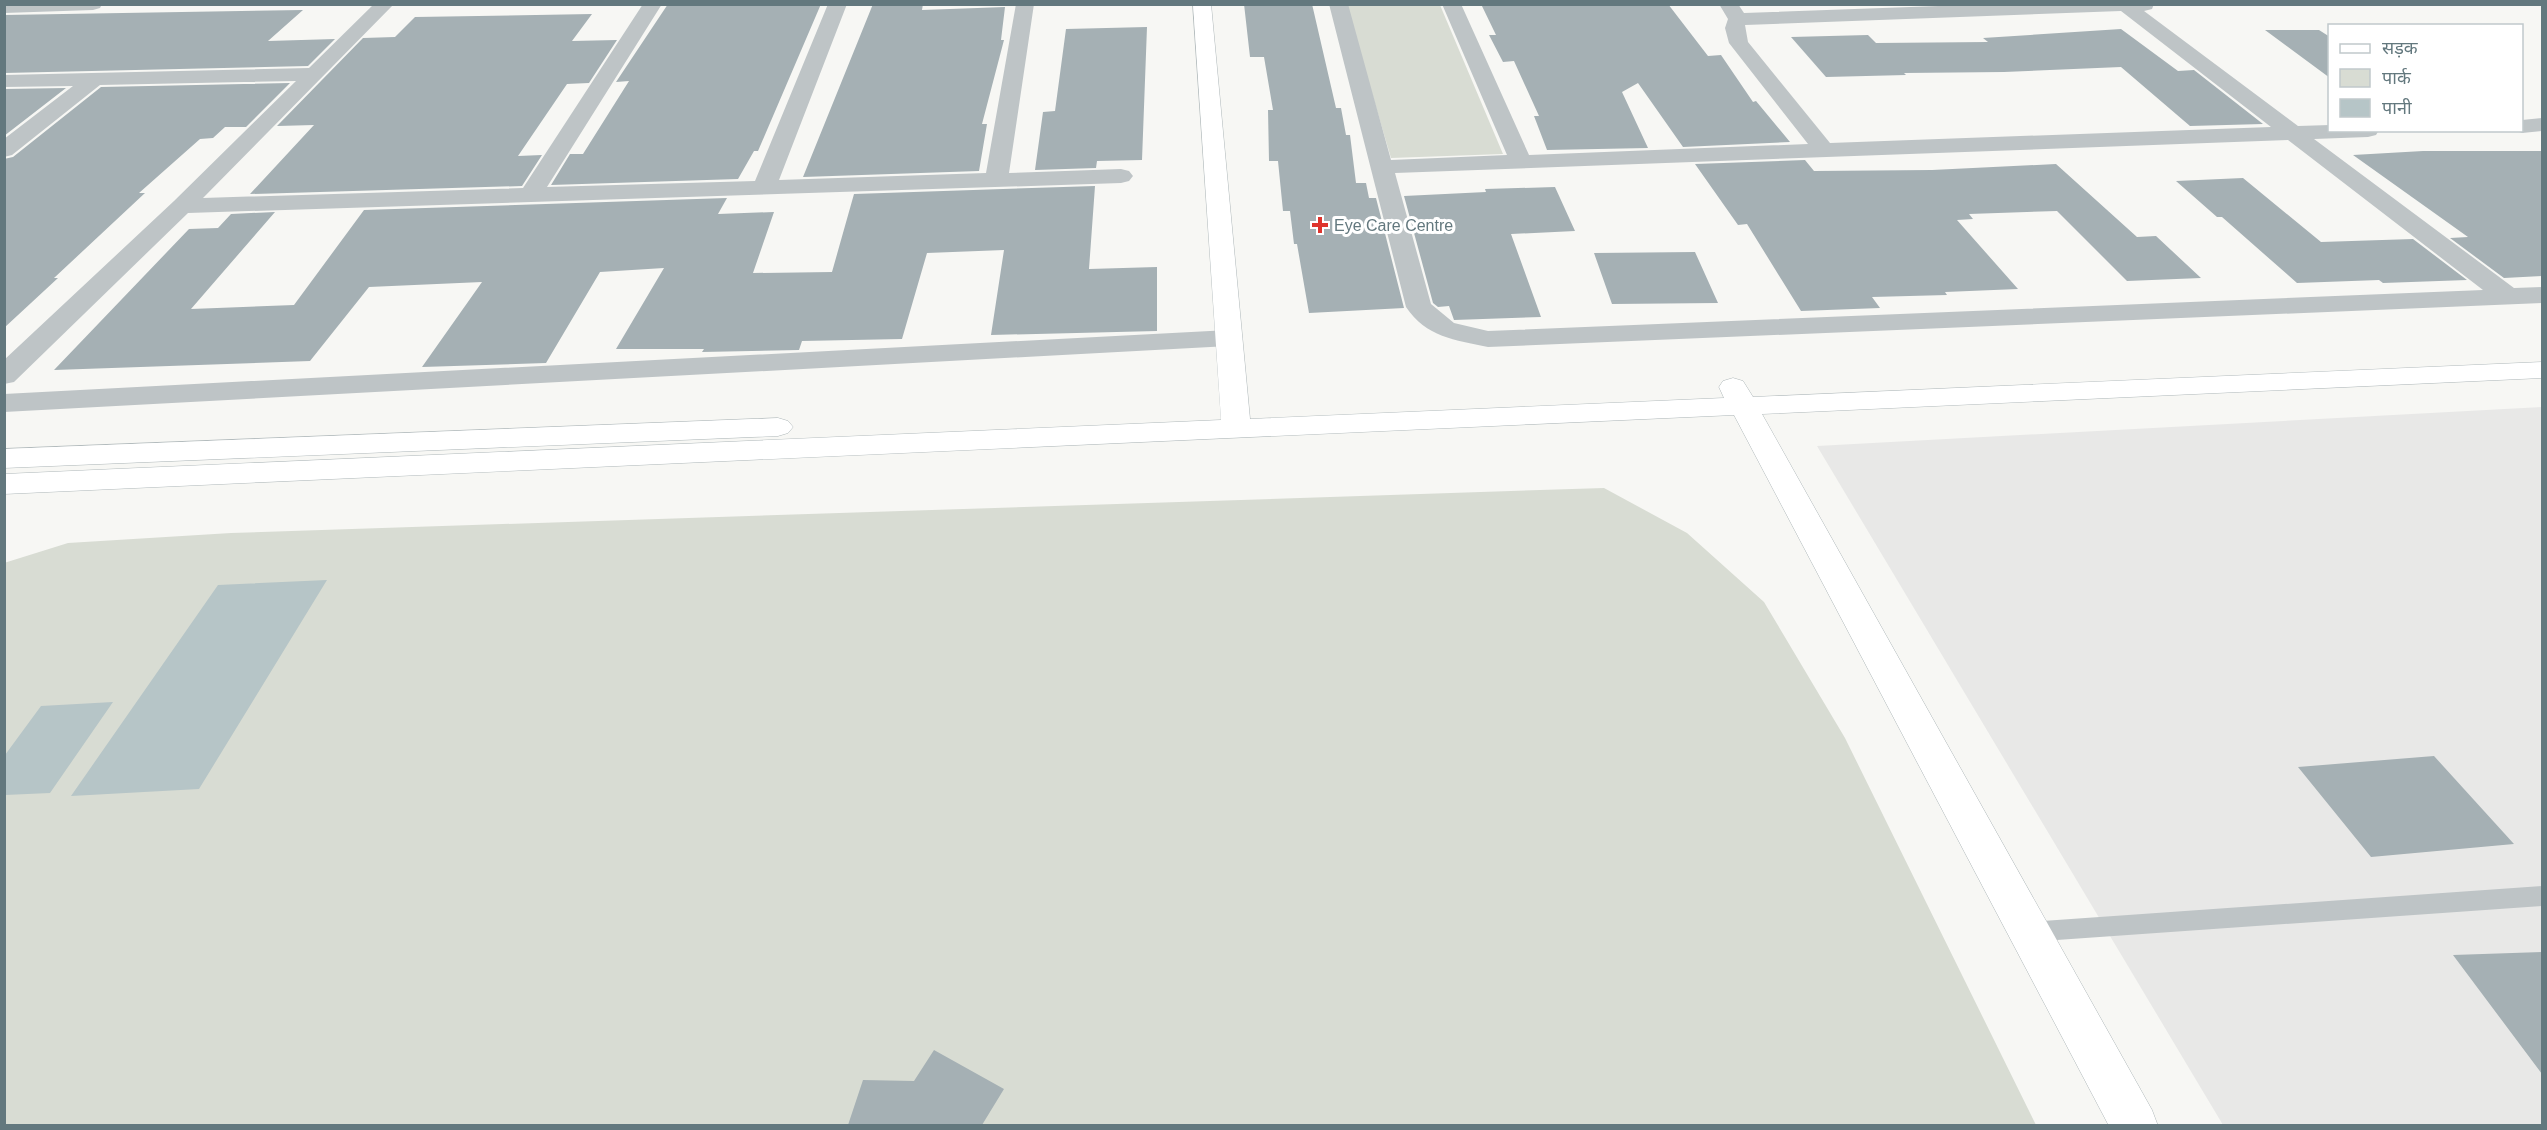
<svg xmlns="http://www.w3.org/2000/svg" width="2547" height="1130" font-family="Helvetica,'Noto Sans Devanagari',sans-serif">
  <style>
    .built { fill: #e8e8e7 }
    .green { fill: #d8dcd3 }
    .water { fill: #b6c5c7 }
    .building { fill: #a5b0b4 }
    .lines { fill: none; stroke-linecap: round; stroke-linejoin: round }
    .secondary-casing { stroke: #aeb7b9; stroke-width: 1 }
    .lane { fill: #bec4c6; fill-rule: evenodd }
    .street { fill: #bec4c6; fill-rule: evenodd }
    .secondary { fill: #fff; fill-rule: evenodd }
    .poi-dot { fill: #de342d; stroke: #fff; stroke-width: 2 }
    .labels { text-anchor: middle; stroke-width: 6; stroke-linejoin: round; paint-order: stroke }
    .far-poi-label { font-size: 16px; fill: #63787e; stroke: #fff; text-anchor: start }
  </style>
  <rect width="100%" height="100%" fill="#f7f7f4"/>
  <path class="built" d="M2542 407V1125H2223L1817 446Z"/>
  <path class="green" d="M1346 5H1440L1503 154 1391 158Z
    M1604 488 1687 533 1764 602 1845 738 2036 1125H5L4 563 68 543 231 533Z"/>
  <path class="water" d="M327 580 199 789 71 796 218 585Z
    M113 702 50 793 5 795V755L41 706Z"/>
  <path class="building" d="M668 4H821L758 151H754L738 179 551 185 570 154H583L629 81 616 82Z
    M873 4H923L922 10 1005 7 1001 40H1004L982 124H987L979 171 803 177Z
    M1244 4H1312L1336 108H1341L1346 135H1350L1356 183H1366L1369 198H1376L1404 308 1309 313 1297 244H1294L1290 211H1283L1278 161H1269L1268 110H1273L1264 57H1250Z
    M1481 4H1668L1708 56 1721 55 1753 102 1756 101 1790 142 1683 147 1638 83 1622 92 1648 148 1547 150 1534 116H1539L1514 61 1503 62 1489 35H1496Z
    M303 10 268 41 335 39 308 66 4 73V15Z
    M592 14 572 41 617 40 589 83 567 84 518 156 542 155 522 186 250 194 314 125 277 126 363 38 395 37 415 17Z
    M1147 27 1142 160 1097 161 1096 168 1035 170 1043 112 1055 111 1066 29Z
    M2121 29 2178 71 2194 70 2263 124 2190 126 2121 67 2004 72 1904 73 1906 75 1826 77 1791 37 1868 35 1876 43 1988 42 1983 38Z
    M2265 30H2319L2330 37V78Z
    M290 83 246 127H225L213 138 200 139 139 193H145L54 278H58L4 328V159L13 157 101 87Z
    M66 88 4 136V89Z
    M2423 151H2542V276L2504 278 2450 238 2468 237 2353 155Z
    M1805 160 1814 171 1932 170 2056 164 2137 237 2156 236 2201 278 2127 281 2057 211 1969 214 1973 219 1957 220 2018 289 1945 292 1947 295 1872 297 1880 308 1801 311 1747 224 1738 225 1695 164Z
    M2243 178 2321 242 2413 239 2467 280 2383 283 2379 280 2297 283 2222 217H2217L2176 181Z
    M1095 186 1089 269 1157 267V331L991 335 1004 250 927 253 902 339 802 341 799 350 702 352 704 349H616L664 268 600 272 546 363 422 367 482 282 369 287 310 361 54 370 189 229 218 228 231 214 275 212 191 309 294 305 364 210 727 198 718 214 774 212 753 273 832 272 854 194Z
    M1555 187 1575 231 1511 234 1541 317 1454 320 1449 306 1438 307 1433 303 1404 196 1486 192 1485 189Z
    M1695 252 1718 303 1612 304 1594 253Z
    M2434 756 2514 844 2371 857 2298 767Z
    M2542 952V1074L2453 955Z
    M934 1050 1004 1089 982 1125H848L863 1080 914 1081Z"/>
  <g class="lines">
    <defs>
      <path id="secondary" d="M1193 4H1211L1250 419 1724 398 1719 387 1723 381 1733 378 1743 381 1753 397 2542 362V378L1762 414 2152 1110 2158 1126H2109L1734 415 4 494V474L1221 420Z
        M778 418 788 421 793 427 788 433 778 436 4 468V449Z"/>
    </defs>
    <use href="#secondary" class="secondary-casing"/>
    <path class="lane" d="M2542 886V906L2030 942 2022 939 2018 932 2022 925 2030 922Z"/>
    <path class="street" d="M4 4H102L100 8 93 10 4 13Z
      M374 4H394L203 198 523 188 643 4H662L547 187 755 181 828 4H847L779 180 986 173 1016 4H1034L1009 173 1121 169 1129 171 1133 176 1129 181 1121 183 188 213 14 382 4 384V360L174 201 296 81 100 85 12 155 4 157V139L73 86 4 87V75L309 68Z
      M1329 4H1348L1391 160 1507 155 1442 4H1461L1529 155 1808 144 1729 43 1725 28 1728 19 1719 4H1738L1744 13 1994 4H2154L2152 9 2144 11 2298 126 2330 125V130H2379L2376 135 2368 137 2314 139 2514 288 2542 287V303L1488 347C1455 340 1426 337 1406 307ZM2121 11 2271 127 1830 143 1748 42 1745 25ZM2288 140 2483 290 1488 331 1454 323 1431 304 1395 173Z
      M2542 118V131L2522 133 2514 130H2522V120Z
      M1229 330 1239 332 1243 338 1239 344 1229 346 4 412V394Z"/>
    <use href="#secondary" class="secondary"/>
  </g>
  <path class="poi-dot" d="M1317 216h6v6h6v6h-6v6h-6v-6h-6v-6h6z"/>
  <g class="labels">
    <g class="far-poi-label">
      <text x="1334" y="231">Eye Care Centre</text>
    </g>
  </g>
  <rect width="2547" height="1130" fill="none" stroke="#63787e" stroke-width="12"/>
  <rect x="2328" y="24" width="195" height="108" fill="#ffffff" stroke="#c1c9cb" stroke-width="1.5"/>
  <rect x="2340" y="44" width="30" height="9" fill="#ffffff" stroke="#c1c9cb" stroke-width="1.5"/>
  <text x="2382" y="54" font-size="18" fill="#63787e">सड़क</text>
  <rect x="2340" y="69" width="30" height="18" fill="#d8dcd3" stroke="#c1c9cb" stroke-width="1.5"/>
  <text x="2382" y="84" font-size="18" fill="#63787e">पार्क</text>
  <rect x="2340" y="99" width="30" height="18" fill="#b6c5c7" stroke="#c1c9cb" stroke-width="1.5"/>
  <text x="2382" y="114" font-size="18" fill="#63787e">पानी</text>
</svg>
